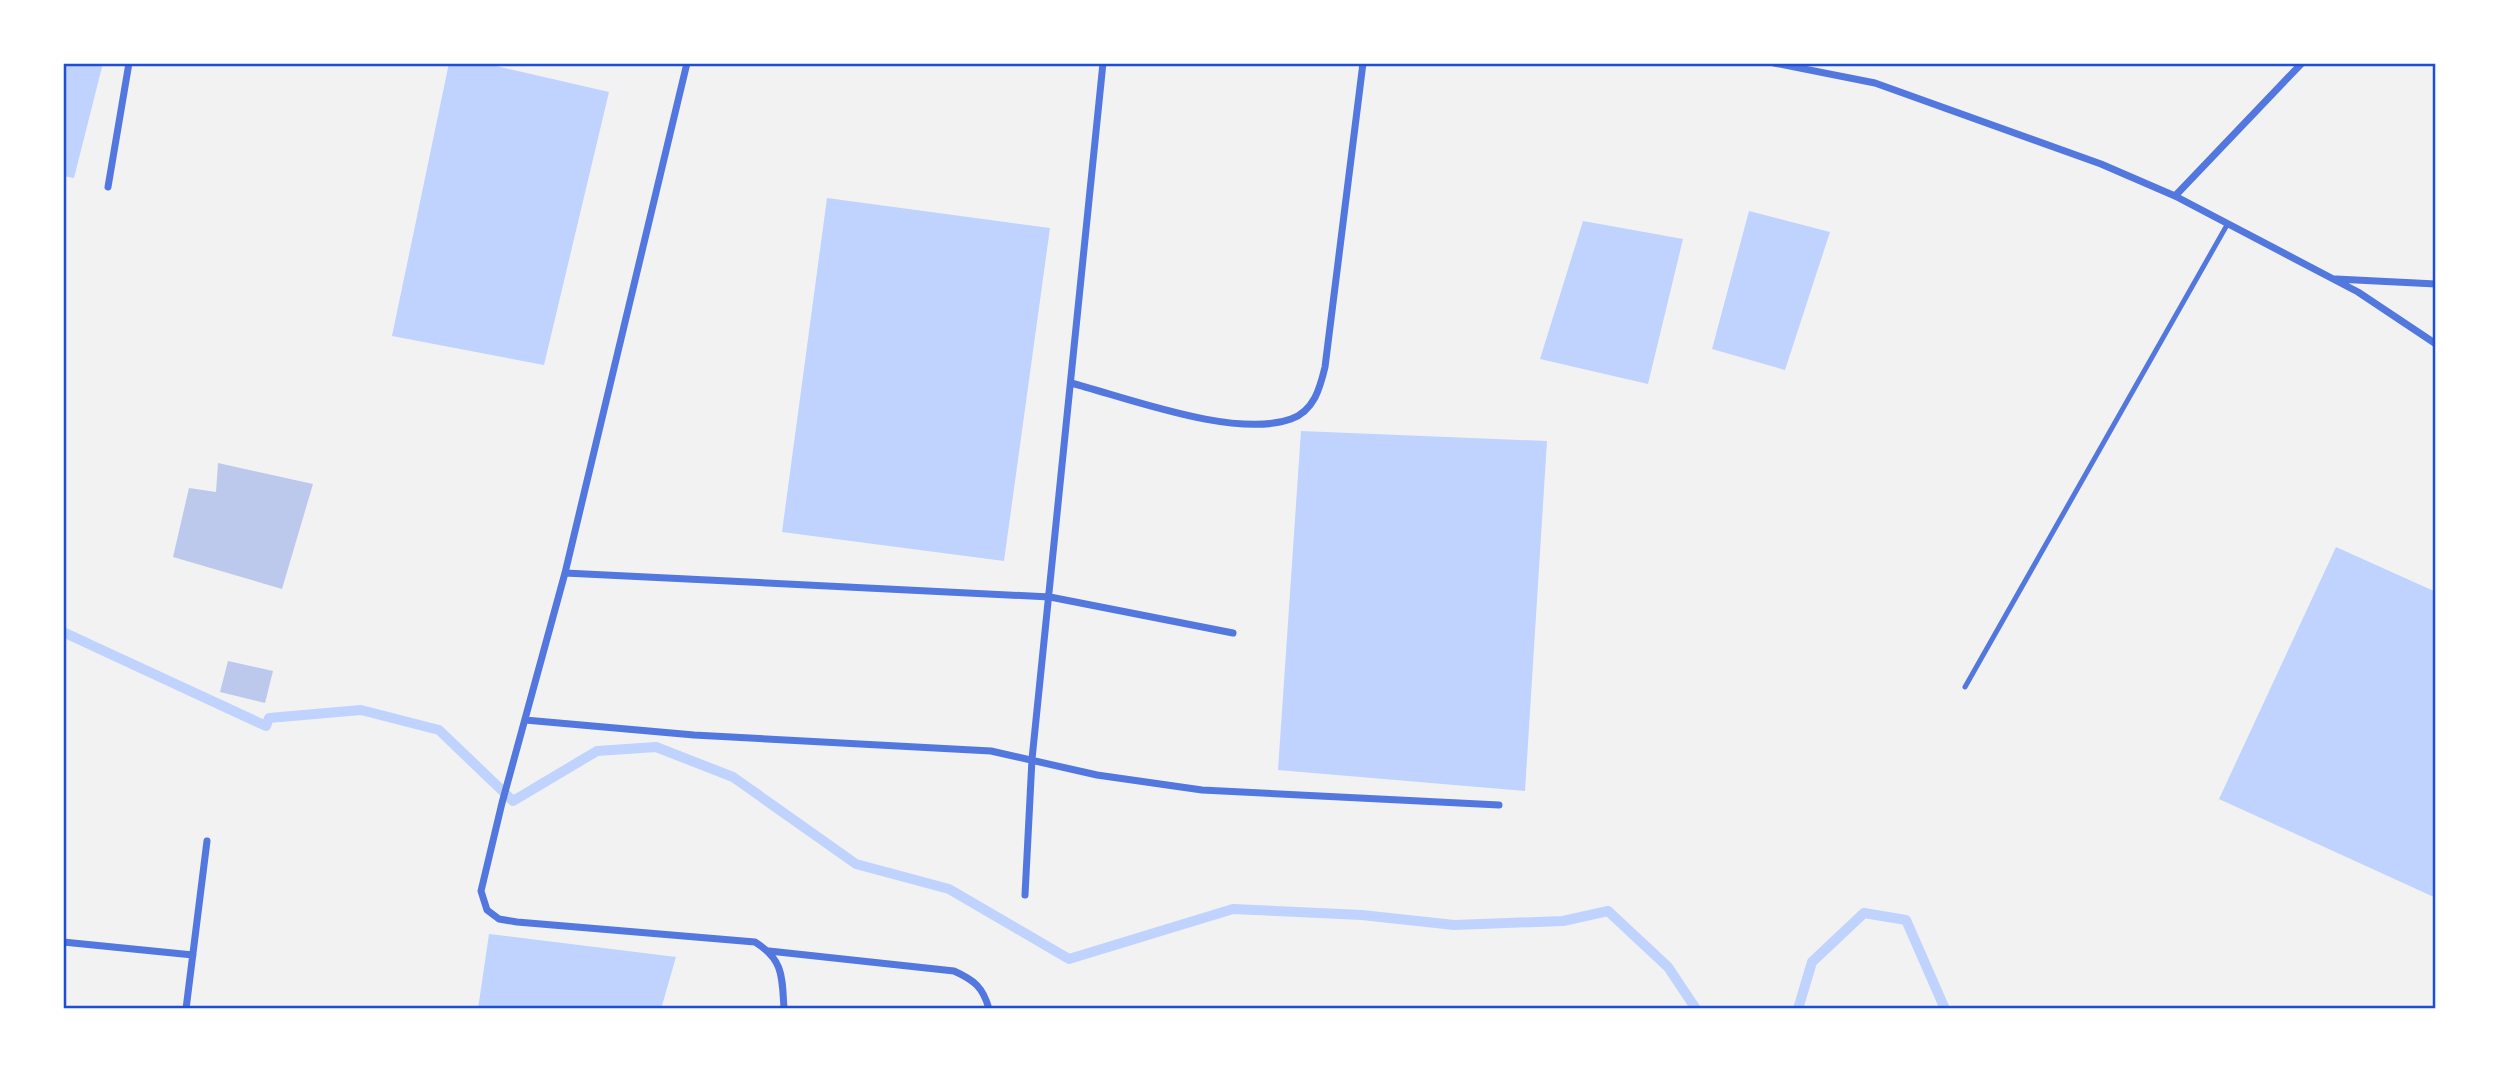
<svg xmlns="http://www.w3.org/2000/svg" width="2499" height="1072" font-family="'Open Sans',sans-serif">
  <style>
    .water { fill: #bfd3fe }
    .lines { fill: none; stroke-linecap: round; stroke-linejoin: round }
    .stream { stroke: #bfd3fe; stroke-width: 10 }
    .building { fill: #bdc9ec }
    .service { stroke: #5277de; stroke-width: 5 }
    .minor { stroke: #5277de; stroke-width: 7 }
    .neatline { fill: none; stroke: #1d4ed8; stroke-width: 2.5 }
  </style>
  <rect width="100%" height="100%" fill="#f2f2f2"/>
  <path class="water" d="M63 63H103L74 178 63 176Z
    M449 63H483L609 92 544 365 392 336Z
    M827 198 1050 228 1004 561 782 532Z
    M1749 211 1830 232 1785 370 1712 349Z
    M1583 221 1683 239 1648 384 1540 359Z
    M1301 431 1547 441 1525 791 1278 770Z
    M2336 547 2436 592V898L2219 799Z
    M489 934 676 957 661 1009H478Z"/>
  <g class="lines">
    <path class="stream" d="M63 632 266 726 269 718 361 710 439 730 513 801 597 751 656 747 733 777 856 864 949 889 1069 959 1233 909 1362 915 1454 925 1563 921 1608 911 1668 967 1696 1009
      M1798 1009 1812 962 1864 913 1906 920 1945 1009"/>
  </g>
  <path class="building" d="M218 463 313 484 282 589 173 557 189 488 216 492Z
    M228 661 273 671 265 703 220 692Z"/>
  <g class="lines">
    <path class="service" d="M1965 687 2227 225"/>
    <path class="minor" d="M687 63 565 573 502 803 481 891 487 910 499 919 517 922 755 942C784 960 782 977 784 1009
      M1774 63 1875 83 2101 164 2175 196 2358 292 2436 344
      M108 187 129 63
      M2175 196 2302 63
      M2336 279 2436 284
      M1071 383C1128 398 1236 439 1291 419 1314 411 1320 388 1325 367L1363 63
      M565 573 1050 597 1233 633
      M525 720 694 735 991 751 1097 775 1202 790 1499 805
      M1025 895 1032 759 1103 63
      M63 942 193 955
      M769 951 954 971C974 980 983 987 989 1009
      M186 1009 207 841"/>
  </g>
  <rect width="2499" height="1072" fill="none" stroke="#ffffff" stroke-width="130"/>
  <rect x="65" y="65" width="2369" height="942" class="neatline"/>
</svg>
